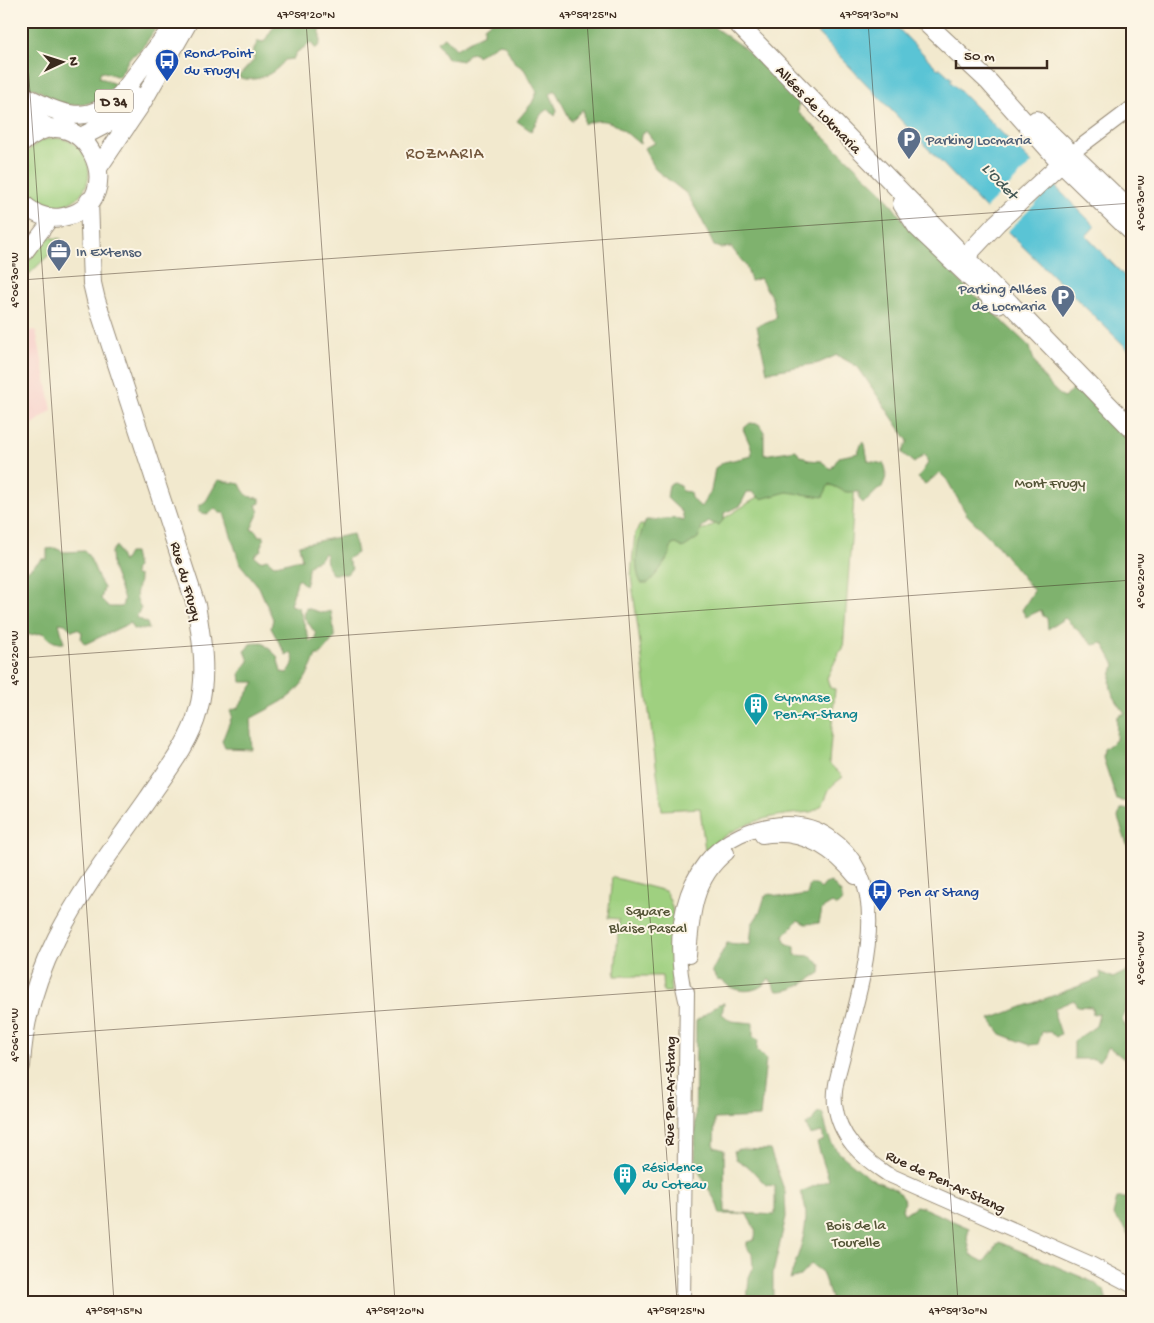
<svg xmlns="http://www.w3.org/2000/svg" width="1154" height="1323" font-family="'Gochi Hand',sans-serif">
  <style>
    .built { fill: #f7d0ca }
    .green { fill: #9fd080; stroke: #6d7d4f }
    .forest { fill: #7fb26e; stroke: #5d6e46 }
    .water { fill: #5ac4d5; stroke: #4a777a }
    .pier { fill: #f2e9ce }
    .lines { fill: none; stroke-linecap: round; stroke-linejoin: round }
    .minor-casing { stroke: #968a76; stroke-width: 16 }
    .major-casing { stroke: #968a76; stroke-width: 20 }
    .minor { stroke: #fff; stroke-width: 14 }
    .major { stroke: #fff; stroke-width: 18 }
    .ticks { fill: none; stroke: #3b2a1e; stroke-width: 1; stroke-opacity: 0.45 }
    .labels { text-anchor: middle; stroke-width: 4; stroke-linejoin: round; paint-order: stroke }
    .shield { fill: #fcf5e5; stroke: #75675a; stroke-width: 1 }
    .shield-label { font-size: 14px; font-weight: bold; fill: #3b2a1e }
    .transit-label { font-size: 15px; fill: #164399; stroke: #fcf5e5; text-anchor: start }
    .street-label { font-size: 15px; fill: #3b2a1e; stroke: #fcf5e5 }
    .service-label { font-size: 15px; fill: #4e5e75; stroke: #fcf5e5; text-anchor: start }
    .park-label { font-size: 15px; fill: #545436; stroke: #fcf5e5 }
    .culture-label { font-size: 15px; fill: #0d838f; stroke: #fcf5e5; text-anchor: start }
    .neighbourhood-label { font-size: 16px; letter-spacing: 1px; fill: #72563b; stroke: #fcf5e5 }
    .water-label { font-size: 16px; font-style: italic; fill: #445855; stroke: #fcf5e5 }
    .neatline { fill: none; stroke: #3b2a1e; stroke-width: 2 }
    .ticks-label { font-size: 12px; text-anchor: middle; fill: #3b2a1e }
  </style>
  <rect width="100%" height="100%" fill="#fcf5e5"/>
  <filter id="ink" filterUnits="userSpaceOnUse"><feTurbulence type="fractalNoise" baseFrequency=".02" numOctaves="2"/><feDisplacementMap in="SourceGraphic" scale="10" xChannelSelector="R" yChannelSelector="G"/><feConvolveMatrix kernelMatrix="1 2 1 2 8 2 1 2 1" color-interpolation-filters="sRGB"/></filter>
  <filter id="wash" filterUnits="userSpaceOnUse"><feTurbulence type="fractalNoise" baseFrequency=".0096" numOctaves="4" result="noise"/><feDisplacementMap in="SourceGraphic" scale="20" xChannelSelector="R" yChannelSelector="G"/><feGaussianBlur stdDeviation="1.12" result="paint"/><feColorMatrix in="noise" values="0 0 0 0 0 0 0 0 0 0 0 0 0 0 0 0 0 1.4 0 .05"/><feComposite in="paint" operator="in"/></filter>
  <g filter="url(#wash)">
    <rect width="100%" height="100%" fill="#f2e9ce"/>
    <path class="built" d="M36 330 52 410 21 433V332Z"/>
    <path class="green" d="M21 172a34 34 0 1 1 68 0a34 34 0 1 1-68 0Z
      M46 237 61 239 62 242 21 282V272Z
      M855 485 843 650 840 651 827 678 830 688 835 689 829 763 843 777C838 781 830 786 828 792 823 804 824 806 811 812 765 816 741 821 705 851L700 808 662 810 631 576 635 533 640 525 705 530 776 486Z
      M612 877 665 891C680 913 674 955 674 982H670L671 992H663L662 976H615L619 919 608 918Z"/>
    <path class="forest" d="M21 21H161L140 51 130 57 119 77 101 71 99 77 117 85C105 102 76 110 56 102 50 100 45 94 40 91 34 88 27 86 21 84Z
      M277 21H320V43L316 49 311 43 297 52 293 59 285 60C275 74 255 84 238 77L254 60 253 51 258 41 264 42Z
      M492 21H705L744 48 793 95 799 103 798 112 882 192 908 227 967 288 1030 347C1034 368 1047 385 1064 398L1074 387 1133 441V798L1128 802 1117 800 1103 758 1104 749 1116 740 1117 717 1125 713C1112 695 1105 686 1115 665L1103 643 1093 645 1065 618 1048 629 1047 618 1043 616 1041 610 1026 617 1022 610 1034 591 996 544 967 515 947 480 940 473 925 484 918 478 928 463 925 454 914 463 902 453 908 441 858 367 837 355 819 363 767 372 757 326 776 318 772 298 760 278 751 281 746 266 731 247 720 248 714 246 701 218 687 194 656 170 644 148 655 143 646 131 641 135 640 144C619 128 611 114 584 124L583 109 571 121 555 90 550 94 557 110 555 116 548 109 542 113 531 131 517 121 532 103 537 92 524 69 515 63 504 44 499 43 477 56 475 53 468 54 462 61 447 58 437 42 445 37 456 49 484 33V27Z
      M750 423 759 424 764 432V455L796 450 800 456 805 457 808 460 821 461 831 469 839 457 858 453 862 442 865 444 868 461 884 464C888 473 886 478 882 487 874 491 871 499 863 503L859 499V492H846L829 484 823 497 787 492 761 499 752 492H747L740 506 724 513V519L719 525 709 522 702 527 698 538 683 548 676 544 672 545C669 559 658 573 648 583H641C632 564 638 539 646 520 659 521 672 516 684 520L682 512 667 498 669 485 674 483 681 486 682 491 690 492 691 498 701 507 711 491 715 468 724 462 752 456 751 447 743 429Z
      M218 480 240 484C245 495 248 498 260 498V503L256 505 259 512 251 529 255 530 259 536H264L261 550 254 556 260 561 267 559 274 565C284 564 292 560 302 559L299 545 348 535 353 534 357 553 347 559 352 568 347 574H332L327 565 326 555 324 553 319 560C302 564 311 574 305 585L298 579 290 605 299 608 310 642 315 638 316 634 304 617 306 608 323 613 331 611 335 637 320 655H316C300 698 287 698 250 719L252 749 225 748 222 741 232 716 230 711 238 708 255 682H241L240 673 249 661 245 651 250 644 262 642 277 656 281 672 287 673C293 666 296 661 291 652L286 655 271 628 273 619 259 587 240 564 224 513H220L215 509 207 514 199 512V506L206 501Z
      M116 546 123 562 128 553H134L137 567 134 570 135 575 139 576C139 592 132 592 141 608L136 617 147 623 149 629H133L130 623 85 644 81 639 82 632 77 629 72 631 65 624 59 623 64 643C55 644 49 640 43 633L29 635 21 631V576L42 559H47V549L55 548 64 552 85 551C94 562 96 576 104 588L101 599 109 607H122L124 599 112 568 111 552Z
      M1120 809H1133V862L1118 818Z
      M831 882 841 893 842 901 837 906 832 903 822 909 819 923 805 924 798 920C792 925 790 932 783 936L786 943 795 947V955L810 956 821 965 820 973C806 981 794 992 777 991L769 978C762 991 743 994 730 987 725 984 725 981 717 980L712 971 727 943 750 945 752 924 760 912 765 896 770 894 787 898 807 895 810 884H816L821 889 825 884Z
      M1133 968V984L1122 1019 1133 1041V1066L1109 1047 1099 1061 1094 1059H1074V1041L1096 1026 1099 1013 1093 1014 1092 1007 1077 1006 1074 1000 1055 1008V1016L1061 1034 1056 1037 1050 1032H1042L1038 1044 1030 1045 1001 1034 990 1019 1101 978 1100 972 1113 978Z
      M724 1003 722 1014 731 1021 753 1023V1037L758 1040 757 1050 766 1059 760 1117 715 1119 714 1147 724 1150 725 1212 775 1215V1186L766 1185 750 1168 736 1159 734 1151 739 1149 770 1150 785 1192 786 1217 773 1273V1302H747L749 1277 753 1268 752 1254 747 1248V1242L754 1240C759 1228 750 1224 747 1214H720L716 1202 695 1165 696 1021 719 1004Z
      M822 1112C826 1124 827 1138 835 1148 840 1155 870 1179 878 1182 889 1187 900 1189 905 1202L902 1209 904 1214 916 1206 921 1207 969 1228 967 1238 971 1255 984 1262 999 1242 1093 1282 1104 1290 1107 1302H830L831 1298 822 1272 811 1264 800 1276 790 1279C798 1253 815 1218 800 1192L829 1180 817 1143 824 1140 822 1132 810 1135 806 1125 812 1121 817 1113Z
      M1117 1198H1133V1247L1126 1229 1113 1215Z"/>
    <path class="water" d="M806 21H891L938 69 940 68 952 79 950 81 1095 226 1086 236 1133 285V354L1008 232Z"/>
    <path class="pier" d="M1033 162 1055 184 1006 233 985 209Z"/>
  </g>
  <g filter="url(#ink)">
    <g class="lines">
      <defs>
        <path id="minor" d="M1072 153 1133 107
          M21 259 52 218
          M762 836C801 830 831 847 855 877
          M689 956C692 916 694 879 727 853
          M686 1000C671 941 678 864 740 835 768 822 804 818 830 837 899 884 859 987 844 1052 840 1069 833 1087 835 1104 839 1137 861 1157 887 1174L1089 1263 1133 1286
          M683 1302 687 992"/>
        <path id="major" d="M735 21 1133 430
          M924 21 989 82 1061 163 1133 233
          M21 94C60 114 86 129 122 93L177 21
          M21 113 51 129
          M1036 120 1133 213
          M81 137 108 123 134 95
          M21 144C81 86 137 203 63 217 47 220 32 213 21 202
          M98 168 140 106 187 24
          M902 204 917 227 998 304
          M966 256 997 223 1069 156
          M21 1066C26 959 89 883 148 799 166 772 190 743 198 711 208 676 202 640 196 605L96 300 92 283 89 201"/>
      </defs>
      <use href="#minor" class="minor-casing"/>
      <use href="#major" class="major-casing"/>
      <use href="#minor" class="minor"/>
      <use href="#major" class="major"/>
    </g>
  </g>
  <path class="ticks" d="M25 21 114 1302M306 21 395 1302M587 21 677 1302M868 21 958 1302M21 280 1133 203M21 658 1133 580M21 1036 1133 958"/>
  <defs>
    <symbol id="bus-pin" viewBox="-11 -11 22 30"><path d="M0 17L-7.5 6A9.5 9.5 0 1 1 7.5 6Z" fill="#1a4fb4" stroke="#fcf5e5"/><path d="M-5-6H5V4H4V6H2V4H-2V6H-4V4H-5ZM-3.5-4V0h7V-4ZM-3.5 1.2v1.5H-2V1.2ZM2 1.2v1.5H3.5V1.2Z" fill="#fff"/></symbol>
    <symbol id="parking-pin" viewBox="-11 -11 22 30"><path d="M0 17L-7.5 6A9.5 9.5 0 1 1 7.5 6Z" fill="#5c6f8a" stroke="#fcf5e5"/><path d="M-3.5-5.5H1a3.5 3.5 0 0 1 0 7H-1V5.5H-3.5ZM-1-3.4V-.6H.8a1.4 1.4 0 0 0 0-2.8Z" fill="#fff"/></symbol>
    <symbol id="office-pin" viewBox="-11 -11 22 30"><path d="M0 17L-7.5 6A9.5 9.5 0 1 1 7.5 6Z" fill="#5c6f8a" stroke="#fcf5e5"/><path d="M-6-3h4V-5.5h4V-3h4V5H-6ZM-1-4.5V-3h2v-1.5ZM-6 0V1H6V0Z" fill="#fff"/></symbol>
    <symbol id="building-pin" viewBox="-11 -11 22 30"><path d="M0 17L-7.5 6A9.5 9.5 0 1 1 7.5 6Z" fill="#0f9aa8" stroke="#fcf5e5"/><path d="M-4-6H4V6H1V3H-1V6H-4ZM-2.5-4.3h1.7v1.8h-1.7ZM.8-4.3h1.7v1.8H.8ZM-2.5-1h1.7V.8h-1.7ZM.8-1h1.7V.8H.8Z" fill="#fff"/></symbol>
  </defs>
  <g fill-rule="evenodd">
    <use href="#bus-pin" x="153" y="47" width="28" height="38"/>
    <use href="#parking-pin" x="895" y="125" width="28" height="38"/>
    <use href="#office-pin" x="45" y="237" width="28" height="38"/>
    <use href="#parking-pin" x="1049" y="283" width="28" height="38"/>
    <use href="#building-pin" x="742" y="691" width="28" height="38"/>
    <use href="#bus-pin" x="866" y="877" width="28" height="38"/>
    <use href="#building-pin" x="611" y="1161" width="28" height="38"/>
  </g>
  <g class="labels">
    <rect class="shield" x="95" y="89.5" width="38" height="23" rx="4"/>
    <g class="shield-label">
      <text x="114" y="106">D 34</text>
    </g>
    <g class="transit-label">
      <text x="184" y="57">Rond-Point<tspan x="184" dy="17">du Frugy</tspan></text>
      <text x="898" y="896">Pen ar Stang</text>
    </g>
    <g class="street-label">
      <text transform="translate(819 109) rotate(46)" y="5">Allées de Lokmaria</text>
      <text transform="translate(187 581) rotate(74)" y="5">Rue du Frugy</text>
      <text transform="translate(669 1091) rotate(-89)" y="5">Rue Pen-Ar-Stang</text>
      <text transform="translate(946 1181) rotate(25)" y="5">Rue de Pen-Ar-Stang</text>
    </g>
    <g class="service-label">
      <text x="926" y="144">Parking Locmaria</text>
      <text x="76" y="256">In Extenso</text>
      <text x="1046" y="293" text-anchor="end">Parking Allées<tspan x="1046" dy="17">de Locmaria</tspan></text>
    </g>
    <g class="park-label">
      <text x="1050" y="487">Mont Frugy</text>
      <text x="648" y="915">Square<tspan x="648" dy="17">Blaise Pascal</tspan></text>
      <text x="856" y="1229">Bois de la<tspan x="856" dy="17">Tourelle</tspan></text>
    </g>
    <g class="culture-label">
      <text x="774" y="701">Gymnase<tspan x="774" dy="17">Pen-Ar-Stang</tspan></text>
      <text x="642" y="1171">Résidence<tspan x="642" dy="17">du Coteau</tspan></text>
    </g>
    <g class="neighbourhood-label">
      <text x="445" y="158">ROZMARIA</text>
    </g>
    <g class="water-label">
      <text transform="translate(1001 180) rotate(46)" y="6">L'Odet</text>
    </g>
  </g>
  <rect width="1154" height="1323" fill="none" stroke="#fcf5e5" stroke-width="55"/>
  <g transform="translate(62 62) rotate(86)" stroke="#fcf5e5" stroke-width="4" paint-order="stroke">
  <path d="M0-4L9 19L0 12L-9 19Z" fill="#3b2a1e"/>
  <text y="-8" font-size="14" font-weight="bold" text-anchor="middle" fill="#3b2a1e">N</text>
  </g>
  <path d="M956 60v8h91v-8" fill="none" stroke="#3b2a1e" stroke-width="2.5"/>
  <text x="964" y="60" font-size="15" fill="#3b2a1e" stroke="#fcf5e5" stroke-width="4" paint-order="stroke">50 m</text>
  <rect x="28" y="28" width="1098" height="1268" class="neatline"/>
  <g class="ticks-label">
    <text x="306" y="18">47°59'20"N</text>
    <text x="588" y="18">47°59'25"N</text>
    <text x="869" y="18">47°59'30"N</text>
    <text transform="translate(1140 203) rotate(-90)" y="4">4°06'30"W</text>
    <text transform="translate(14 280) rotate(-90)" y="4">4°06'30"W</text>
    <text transform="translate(1140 581) rotate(-90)" y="4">4°06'20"W</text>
    <text transform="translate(14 658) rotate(-90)" y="4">4°06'20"W</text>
    <text transform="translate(1140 958) rotate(-90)" y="4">4°06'10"W</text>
    <text transform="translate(14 1035) rotate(-90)" y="4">4°06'10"W</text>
    <text x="114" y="1314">47°59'15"N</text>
    <text x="395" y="1314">47°59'20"N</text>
    <text x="676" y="1314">47°59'25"N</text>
    <text x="958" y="1314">47°59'30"N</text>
  </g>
</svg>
